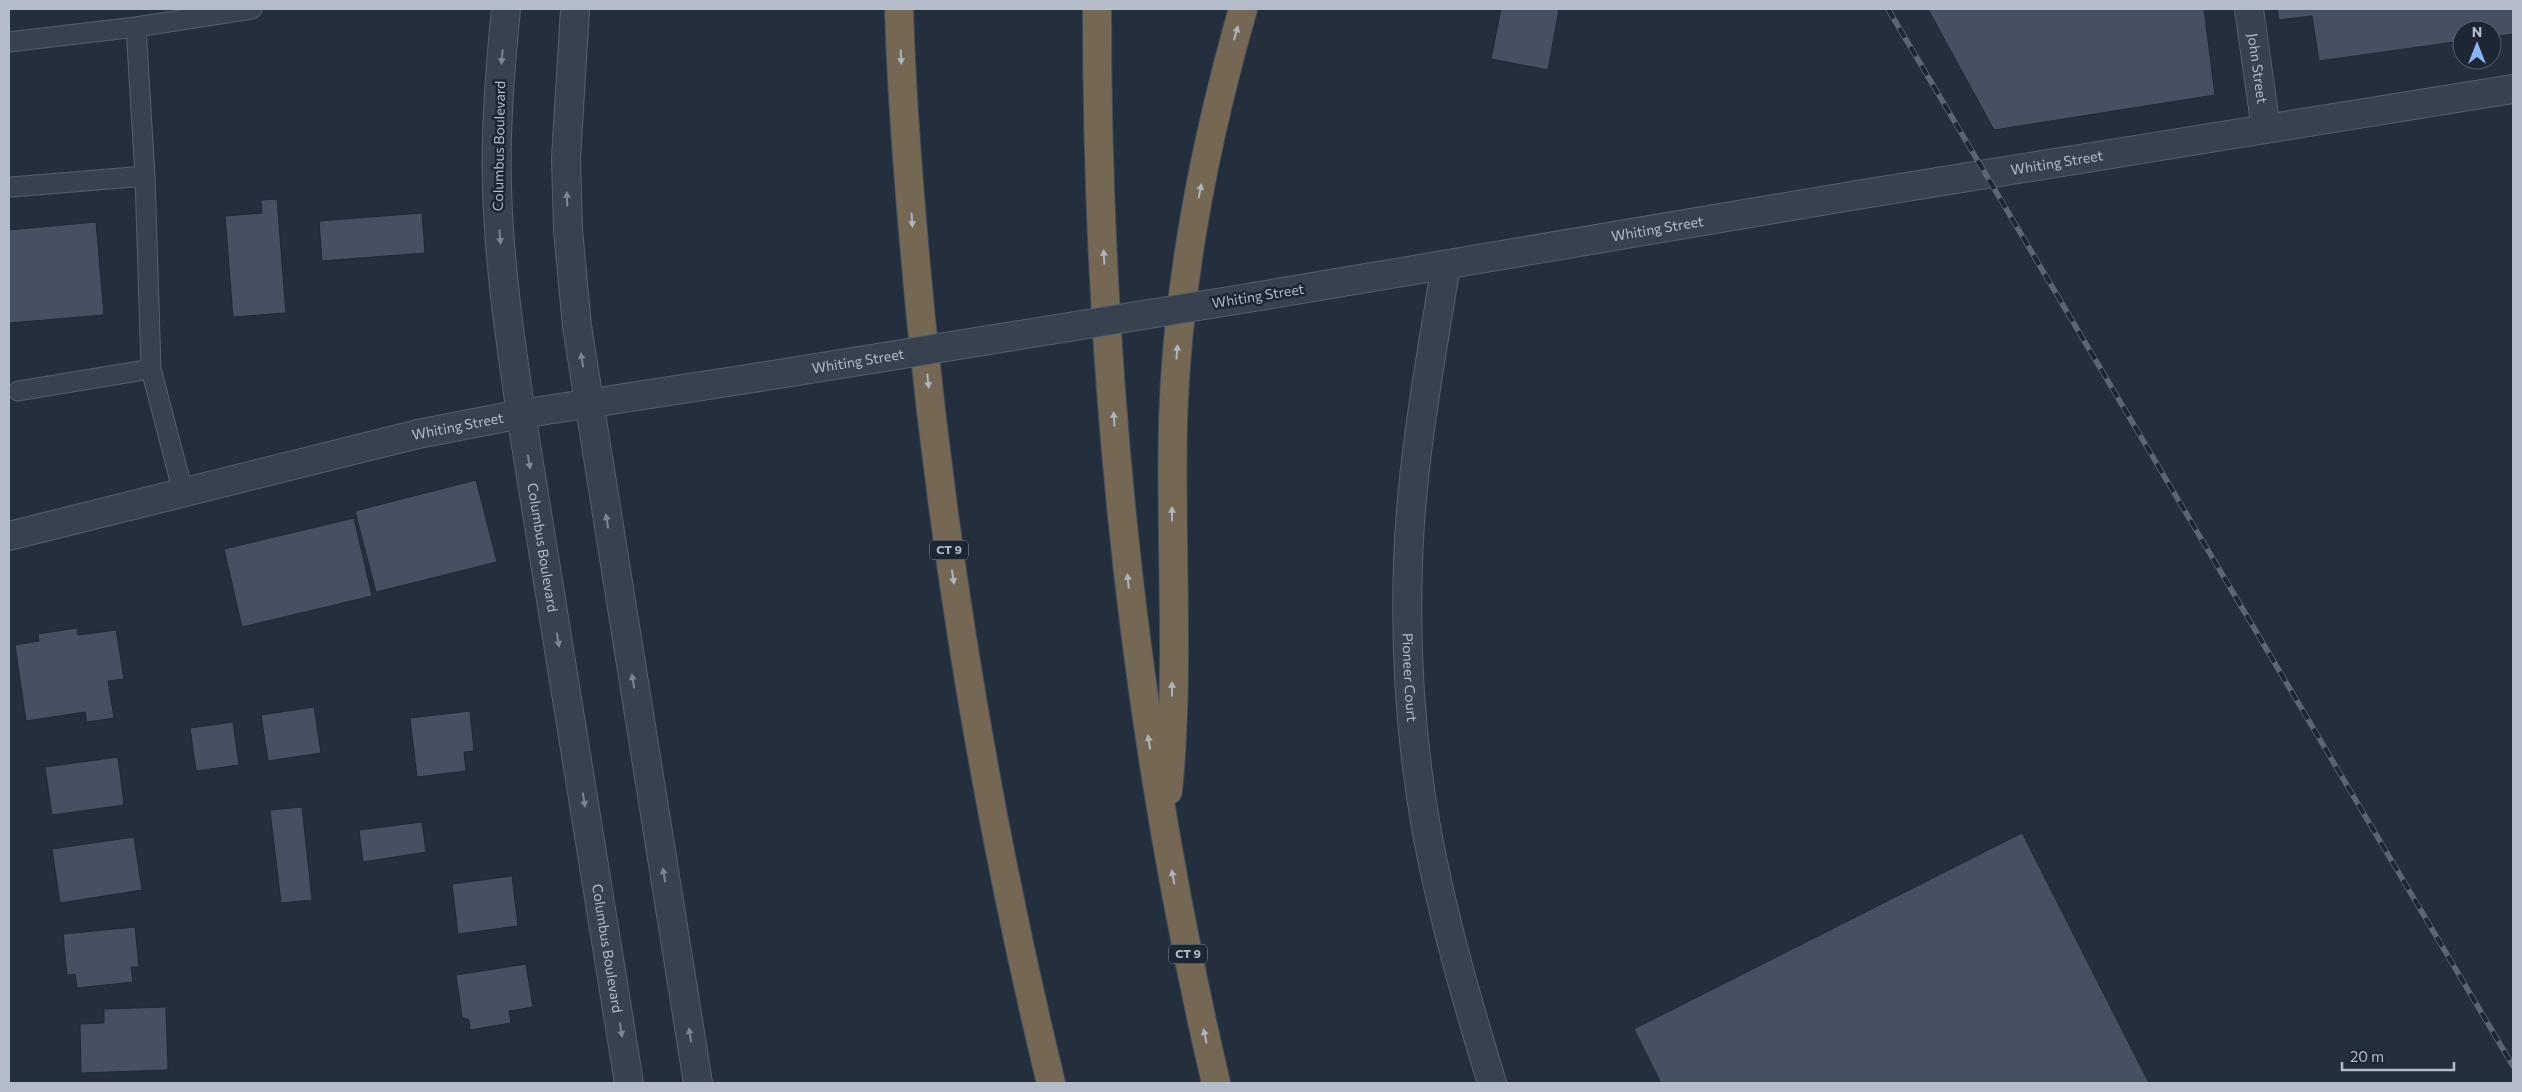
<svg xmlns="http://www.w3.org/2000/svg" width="2522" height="1092" font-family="Commissioner,sans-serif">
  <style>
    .building { fill: #455162; stroke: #1f2835 }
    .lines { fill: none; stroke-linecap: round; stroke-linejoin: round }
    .service-casing { stroke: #565f6c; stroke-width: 21 }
    .minor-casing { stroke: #565f6c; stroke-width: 30 }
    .tertiary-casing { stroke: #565f6c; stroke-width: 30 }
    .motorway-casing { stroke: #434c59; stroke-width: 30 }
    .service { stroke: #38414e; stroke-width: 19 }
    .minor { stroke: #38414e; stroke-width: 28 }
    .tertiary { stroke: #38414e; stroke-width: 28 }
    .motorway { stroke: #746855; stroke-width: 28 }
    .rail-casing { stroke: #5a6575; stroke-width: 5.5 }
    .rail { stroke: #1d2633; stroke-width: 4; stroke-dasharray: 11; stroke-linecap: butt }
    .tertiary-bridge-casing { stroke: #565f6c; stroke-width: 30; stroke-linecap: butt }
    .tertiary-bridge { stroke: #38414e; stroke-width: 28 }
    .oneway { fill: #aeb4bd }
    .oneway2 { fill: #7c8592 }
    .labels { text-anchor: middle; stroke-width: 5; stroke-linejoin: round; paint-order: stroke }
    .shield { fill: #1d2633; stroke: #878f9c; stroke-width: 1 }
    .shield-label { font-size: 12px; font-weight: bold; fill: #b4bcc9 }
    .street-label { font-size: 14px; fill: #b4bcc9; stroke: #1d2633 }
  </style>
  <rect width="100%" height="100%" fill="#242f3e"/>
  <path class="building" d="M1501 9H1559L1548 70 1491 59Z
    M1928 9H2204L2215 95 1994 130Z
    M2277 9H2513V34L2492 37V30H2462V41L2319 61 2312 16 2279 20Z
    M277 199 286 313 233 317 225 216 262 213 261 200Z
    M422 213 425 253 322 261 319 221Z
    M96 222 104 315 9 323V230Z
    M476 480 497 562 376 592 355 511Z
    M354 518 372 596 242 627 224 549Z
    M77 628 78 635 116 630 124 679 108 681 114 718 87 722 85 712 26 721 15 645 39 641 38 634Z
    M314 707 321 753 268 761 261 715Z
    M470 711 474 751 464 752 466 771 417 777 410 718Z
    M233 722 239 765 196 771 190 728Z
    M118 757 124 805 52 815 45 767Z
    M302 807 312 900 281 903 270 810Z
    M422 822 426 852 363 862 359 830Z
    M2022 833 2149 1083H1661L1634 1029Z
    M134 837 142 890 60 903 52 849Z
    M512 876 518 926 458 934 452 884Z
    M135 927 139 967H131L133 982 77 988 75 974 67 975 63 934Z
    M526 964 533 1007 509 1011 511 1023 470 1030 469 1020 462 1017 456 975Z
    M166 1007 168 1070 81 1073 80 1024 104 1023V1009Z"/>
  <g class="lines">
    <defs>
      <path id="service" d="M136 27 252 9
        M9 42 136 27 145 176
        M12 187 145 176 151 369 183 492
        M18 391 151 369"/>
      <g id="minor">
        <path id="s1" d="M2249 9 2266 129"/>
        <path id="s2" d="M1446 265C1430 364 1411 463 1408 563 1405 653 1411 744 1427 833 1443 918 1467 1001 1492 1083"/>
      </g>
      <g id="tertiary">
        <path id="s3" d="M506 9C500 68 495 128 497 187 499 263 510 339 521 414L629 1083"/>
        <path d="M575 9 566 158 568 230 577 326 698 1083"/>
        <path id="s4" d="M1254 297 1857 195 2513 89"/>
        <path id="s5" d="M9 536 418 434 521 414 779 374"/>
      </g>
      <path id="motorway" d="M899 9C902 113 911 216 921 319 947 576 990 832 1051 1083
        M1097 9C1097 372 1133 729 1216 1083
        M1168 791C1180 669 1170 545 1173 422 1177 283 1205 142 1243 9"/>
    </defs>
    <use href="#service" class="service-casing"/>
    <use href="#minor" class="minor-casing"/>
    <use href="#tertiary" class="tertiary-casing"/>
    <use href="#motorway" class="motorway-casing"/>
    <use href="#service" class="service"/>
    <use href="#minor" class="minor"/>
    <use href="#tertiary" class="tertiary"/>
    <use href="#motorway" class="motorway"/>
    <defs>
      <path id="rail" d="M1888 9 2513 1066"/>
    </defs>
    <use href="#rail" class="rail-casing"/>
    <use href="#rail" class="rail"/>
    <defs>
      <g id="tertiary-bridge">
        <path id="s6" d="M779 374 1254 297"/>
      </g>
    </defs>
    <use href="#tertiary-bridge" class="tertiary-bridge-casing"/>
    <use href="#tertiary-bridge" class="tertiary-bridge"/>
  </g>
  <defs><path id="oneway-solid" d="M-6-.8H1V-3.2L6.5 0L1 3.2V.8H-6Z" transform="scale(1.25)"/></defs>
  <g class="oneway">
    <use href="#oneway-solid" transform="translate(1236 33) rotate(-74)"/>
    <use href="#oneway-solid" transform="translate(901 57) rotate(87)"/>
    <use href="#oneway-solid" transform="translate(1200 191) rotate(-79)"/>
    <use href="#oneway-solid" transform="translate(912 220) rotate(86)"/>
    <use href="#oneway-solid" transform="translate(1104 257) rotate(-93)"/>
    <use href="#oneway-solid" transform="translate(1177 352) rotate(-85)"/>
    <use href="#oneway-solid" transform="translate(928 381) rotate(84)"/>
    <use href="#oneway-solid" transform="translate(1114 419) rotate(-94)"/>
    <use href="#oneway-solid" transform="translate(1172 514) rotate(-90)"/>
    <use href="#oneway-solid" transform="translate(953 577) rotate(81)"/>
    <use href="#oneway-solid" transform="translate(1128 581) rotate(-96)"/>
    <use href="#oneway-solid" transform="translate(1172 689) rotate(-90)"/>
    <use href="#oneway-solid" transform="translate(1149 742) rotate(-99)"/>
    <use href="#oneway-solid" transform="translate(1173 877) rotate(-101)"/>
    <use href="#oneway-solid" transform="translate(1205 1036) rotate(-102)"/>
  </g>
  <g class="oneway2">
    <use href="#oneway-solid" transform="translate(502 57) rotate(95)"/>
    <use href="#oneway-solid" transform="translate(567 199) rotate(-92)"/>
    <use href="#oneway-solid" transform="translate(500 237) rotate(86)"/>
    <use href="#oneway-solid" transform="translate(582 360) rotate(-99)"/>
    <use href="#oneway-solid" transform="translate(529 462) rotate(81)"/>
    <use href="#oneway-solid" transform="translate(607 521) rotate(-99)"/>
    <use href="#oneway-solid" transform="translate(558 640) rotate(81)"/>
    <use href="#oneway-solid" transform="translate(633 681) rotate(-99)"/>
    <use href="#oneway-solid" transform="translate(584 800) rotate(81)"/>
    <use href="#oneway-solid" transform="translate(664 875) rotate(-99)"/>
    <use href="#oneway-solid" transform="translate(621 1030) rotate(81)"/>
    <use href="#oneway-solid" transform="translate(690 1035) rotate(-99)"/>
  </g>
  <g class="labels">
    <g class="shield">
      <rect x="930" y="540.5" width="38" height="19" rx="4"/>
      <rect x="1169" y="944.5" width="38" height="19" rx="4"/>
    </g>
    <g class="shield-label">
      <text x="949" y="554">CT 9</text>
      <text x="1188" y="958">CT 9</text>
    </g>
    <g class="street-label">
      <text dy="5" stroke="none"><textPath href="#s1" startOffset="60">John Street</textPath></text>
      <text transform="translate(499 146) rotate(-89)" y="5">Columbus Boulevard</text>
      <text dy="5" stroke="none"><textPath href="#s4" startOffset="814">Whiting Street</textPath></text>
      <text dy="5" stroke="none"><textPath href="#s4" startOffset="409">Whiting Street</textPath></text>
      <text transform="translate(1258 296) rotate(-9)" y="5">Whiting Street</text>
      <text dy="5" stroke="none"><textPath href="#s6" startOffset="80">Whiting Street</textPath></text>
      <text dy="5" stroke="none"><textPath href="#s5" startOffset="462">Whiting Street</textPath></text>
      <text dy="5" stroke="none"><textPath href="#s3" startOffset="542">Columbus Boulevard</textPath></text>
      <text dy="5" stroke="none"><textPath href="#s2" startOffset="415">Pioneer Court</textPath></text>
      <text dy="5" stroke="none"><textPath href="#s3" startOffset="948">Columbus Boulevard</textPath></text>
    </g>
  </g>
  <rect width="2522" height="1092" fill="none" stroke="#b4bcc9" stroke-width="20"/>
  <g transform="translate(2477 45)"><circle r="24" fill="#1d2633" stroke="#59626f"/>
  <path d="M0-4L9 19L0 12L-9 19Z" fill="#8ab4f8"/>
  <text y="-8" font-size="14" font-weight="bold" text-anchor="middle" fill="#b4bcc9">N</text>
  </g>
  <path d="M2342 1062v8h112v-8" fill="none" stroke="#b4bcc9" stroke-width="2.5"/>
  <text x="2350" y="1062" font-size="15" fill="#b4bcc9" stroke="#1d2633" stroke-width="4" paint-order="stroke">20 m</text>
</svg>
